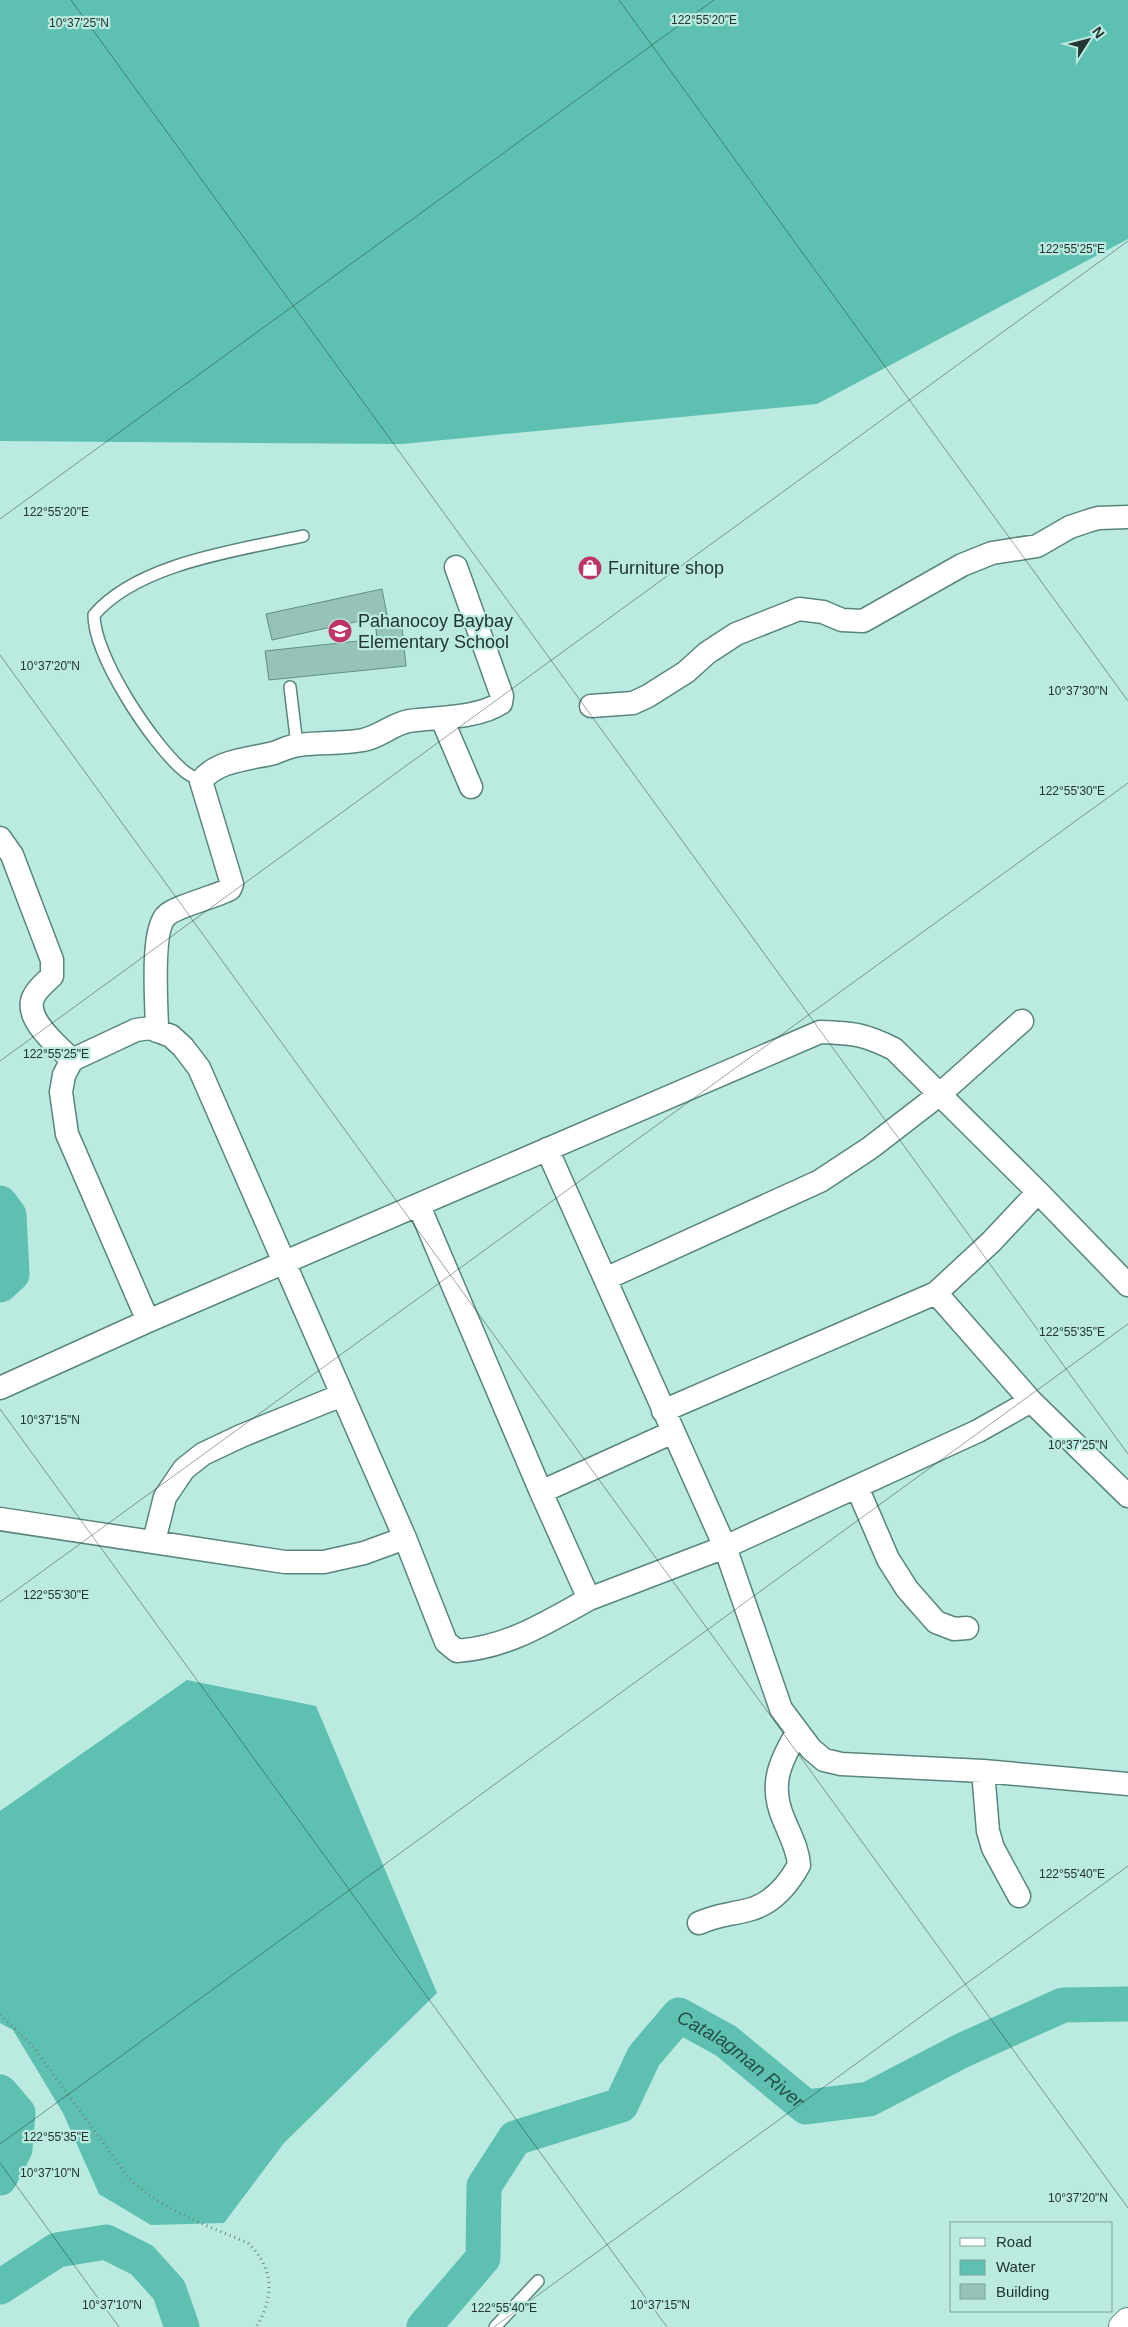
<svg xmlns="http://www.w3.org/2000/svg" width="1128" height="2327" font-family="Helvetica,sans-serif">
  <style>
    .water { fill: #5dc0b0 }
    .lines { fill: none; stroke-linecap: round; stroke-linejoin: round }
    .river { stroke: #5dc0b0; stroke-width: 35 }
    .building { fill: #95c3ba; stroke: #618e86 }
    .lane-casing { stroke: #58857c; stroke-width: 14 }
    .street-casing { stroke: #58857c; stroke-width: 25 }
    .primary-casing { stroke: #58857c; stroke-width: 30 }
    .path { stroke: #698a83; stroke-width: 3; stroke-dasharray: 1 4; stroke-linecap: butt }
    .lane { stroke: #fff; stroke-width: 11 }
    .street { stroke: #fff; stroke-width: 22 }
    .primary { stroke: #fff; stroke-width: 28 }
    .ticks { fill: none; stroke: #223531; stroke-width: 1; stroke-opacity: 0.45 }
    .labels { text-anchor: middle; stroke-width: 4.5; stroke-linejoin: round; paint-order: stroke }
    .poi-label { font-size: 18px; fill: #223531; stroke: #baeae0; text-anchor: start }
    .water-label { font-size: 19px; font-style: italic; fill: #255149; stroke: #baeae0 }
    .ticks-label { font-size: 12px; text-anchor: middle; fill: #223531; stroke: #baeae0; stroke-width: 4.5; stroke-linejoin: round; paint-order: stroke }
  </style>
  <rect width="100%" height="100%" fill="#baeae0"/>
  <path class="water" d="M0 0H1128V239L817 404 402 444 0 441Z
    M187 1680 316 1706 437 1993 284 2143 224 2223 151 2225 99 2194 63 2113 13 2030 0 2023V1811Z"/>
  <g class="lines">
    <g class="river">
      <path d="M0 1203 9 1215 12 1274 0 1285"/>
      <path d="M0 2092 18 2113 15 2149 0 2178"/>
      <path d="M0 2287 57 2250 106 2242 142 2260 169 2290 182 2327"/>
      <path id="s1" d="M424 2327 483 2258 484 2186 515 2138 621 2105 644 2056 679 2015 726 2041 806 2107 869 2099 963 2050 1063 2005 1128 2004"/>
    </g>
  </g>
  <path class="building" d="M382 589 387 615 272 640 266 614Z
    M401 617 406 666 269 680 265 651 377 639 375 620Z"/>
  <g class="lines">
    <defs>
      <path id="lane" d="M290 687 297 745
        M201 781C195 778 189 775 184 771 152 744 94 656 94 615 138 563 240 550 303 536
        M495 2327 538 2281"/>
      <path id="street" d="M591 706 633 703 648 696 686 672 707 653 736 634 799 609 823 612 842 620 863 621 962 565 992 553 1037 546 1070 527 1088 521 1098 518 1128 517
        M442 719 471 787
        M0 838 12 855 52 960V976C46 982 38 988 34 996 22 1018 59 1047 72 1060
        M157 1031C157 1007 150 929 167 915 177 906 215 897 230 889L232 884 201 781C217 760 250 759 274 753 282 750 290 746 299 745 320 742 342 744 363 740 380 737 392 724 409 721 437 717 476 719 501 703L502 696 456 567
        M547 1149 725 1547 781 1709 811 1749 824 1760 841 1764 983 1771 1128 1784
        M419 1206 541 1492 673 1432
        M605 1279 820 1181 870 1148 940 1094 1022 1021
        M936 1293 1031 1401 1128 1496
        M148 1321 67 1134 61 1092 64 1075 72 1060 136 1030 150 1028 171 1036 183 1047 199 1068 405 1538 446 1642 457 1651C509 1647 545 1623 589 1599L541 1492
        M0 1388 148 1321 820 1032C853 1033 864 1034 894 1049L1038 1192 1128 1285
        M663 1411 936 1293 991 1242 1038 1192
        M857 1487 888 1559 907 1589 936 1622 954 1629 967 1628
        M0 1519 285 1562H324L364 1553 405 1538
        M154 1541 165 1497 184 1469 203 1454 241 1436 342 1395
        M589 1599 725 1547 978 1431 1031 1401
        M983 1771 988 1831 993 1848 1019 1896
        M699 1923C719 1914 729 1915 748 1910 773 1904 788 1885 799 1865 798 1849 790 1835 784 1820 769 1786 779 1763 797 1733"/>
      <path id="primary" d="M1123 2327 1128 2322"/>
    </defs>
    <use href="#lane" class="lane-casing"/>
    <use href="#street" class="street-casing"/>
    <use href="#primary" class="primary-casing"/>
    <path class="path" d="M0 2015 32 2045 128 2177C161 2210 206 2225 248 2243 274 2268 275 2297 256 2327"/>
    <use href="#lane" class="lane"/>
    <use href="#street" class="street"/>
    <use href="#primary" class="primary"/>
  </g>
  <path class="ticks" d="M71 0 1128 1454M619 0 1128 701M0 519 714 0M0 655 1128 2208M0 1061 1128 241M0 1409 667 2327M0 1602 1128 783M0 2144 1128 1324M0 2163 119 2327M494 2327 1128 1866"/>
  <defs>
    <symbol id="shop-disc" viewBox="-11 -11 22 22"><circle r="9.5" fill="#bf336a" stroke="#baeae0"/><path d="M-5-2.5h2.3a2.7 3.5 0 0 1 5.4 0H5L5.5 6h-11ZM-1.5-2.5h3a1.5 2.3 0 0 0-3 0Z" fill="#fff"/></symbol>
    <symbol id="school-disc" viewBox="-11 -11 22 22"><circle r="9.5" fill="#bf336a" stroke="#baeae0"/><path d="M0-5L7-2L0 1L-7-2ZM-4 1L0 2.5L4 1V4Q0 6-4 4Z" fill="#fff"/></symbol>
  </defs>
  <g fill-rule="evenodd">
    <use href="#shop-disc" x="576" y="554" width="28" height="28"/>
    <use href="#school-disc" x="326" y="617" width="28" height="28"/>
  </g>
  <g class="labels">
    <g class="poi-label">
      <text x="608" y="574">Furniture shop</text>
      <text x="358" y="627">Pahanocoy Baybay<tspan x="358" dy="21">Elementary School</tspan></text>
    </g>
    <g class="water-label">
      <text dy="7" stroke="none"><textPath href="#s1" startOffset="515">Catalagman River</textPath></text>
    </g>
  </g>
  <g class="ticks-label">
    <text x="704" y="24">122°55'20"E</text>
    <text x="79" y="27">10°37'25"N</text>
    <text x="1072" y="253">122°55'25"E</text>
    <text x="56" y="516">122°55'20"E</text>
    <text x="50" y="670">10°37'20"N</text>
    <text x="1078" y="695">10°37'30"N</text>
    <text x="1072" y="795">122°55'30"E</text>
    <text x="56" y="1058">122°55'25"E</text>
    <text x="1072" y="1336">122°55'35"E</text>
    <text x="50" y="1424">10°37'15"N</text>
    <text x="1078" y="1449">10°37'25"N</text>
    <text x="56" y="1599">122°55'30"E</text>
    <text x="1072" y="1878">122°55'40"E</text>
    <text x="56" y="2141">122°55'35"E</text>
    <text x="50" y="2177">10°37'10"N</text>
    <text x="1078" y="2202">10°37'20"N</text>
    <text x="112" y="2309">10°37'10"N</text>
    <text x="660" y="2309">10°37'15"N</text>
    <text x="504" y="2312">122°55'40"E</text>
  </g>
  <rect x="950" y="2222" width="162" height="90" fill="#baeae0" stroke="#7da29a"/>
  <rect x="960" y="2238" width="25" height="8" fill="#ffffff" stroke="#7da29a"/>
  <text x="996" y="2247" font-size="15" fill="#223531">Road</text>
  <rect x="960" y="2260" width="25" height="15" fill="#5dc0b0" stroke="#7da29a"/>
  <text x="996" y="2272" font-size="15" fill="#223531">Water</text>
  <rect x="960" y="2284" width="25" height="15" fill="#95c3ba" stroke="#7da29a"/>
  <text x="996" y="2297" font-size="15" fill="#223531">Building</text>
  <g transform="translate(1088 40) rotate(54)" stroke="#baeae0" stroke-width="4" paint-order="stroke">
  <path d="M0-4L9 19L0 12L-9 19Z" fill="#223531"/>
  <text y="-8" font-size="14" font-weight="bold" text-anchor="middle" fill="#223531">N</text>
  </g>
</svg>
